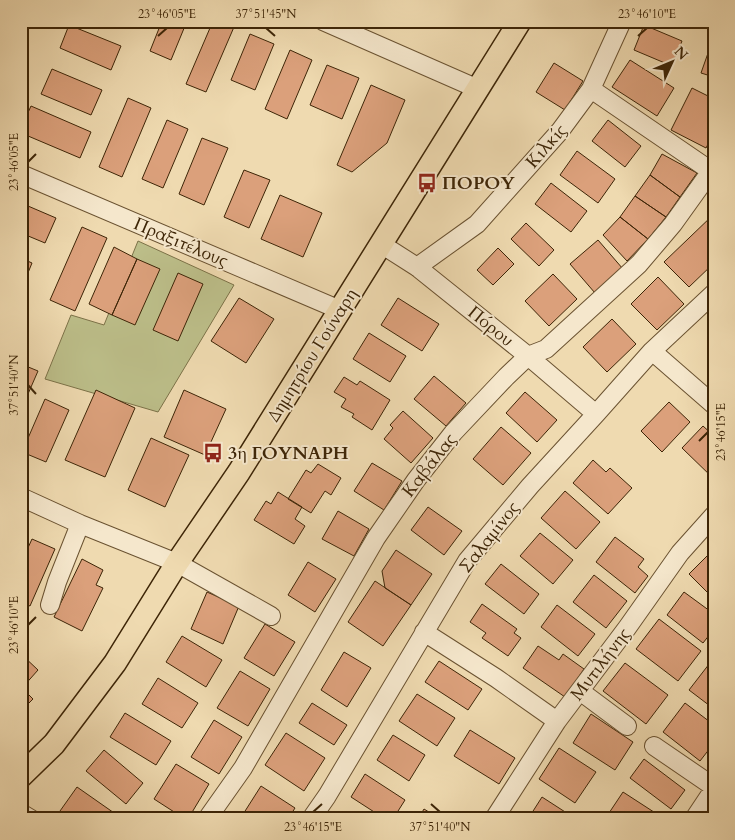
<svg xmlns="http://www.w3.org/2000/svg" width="735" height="840" font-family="Cardo,serif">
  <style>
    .park { fill: #bcbe89; stroke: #7c7248 }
    .building { fill: #dba07b; stroke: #3d2507 }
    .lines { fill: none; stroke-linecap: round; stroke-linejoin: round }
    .minor-casing { stroke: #6a5231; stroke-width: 20 }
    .major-casing { stroke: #3d2507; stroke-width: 25 }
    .minor { stroke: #f5e7cc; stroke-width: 18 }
    .major { stroke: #efdab0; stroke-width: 22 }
    .ticks { fill: none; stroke: #3d2507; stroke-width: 2 }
    .labels { text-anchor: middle; stroke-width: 4; stroke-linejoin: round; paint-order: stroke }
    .street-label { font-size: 18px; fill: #3d2507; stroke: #f5e7cc }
    .poi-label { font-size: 18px; font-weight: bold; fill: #3d2507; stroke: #f5e7cc; text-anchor: start }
    .neatline { fill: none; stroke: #3d2507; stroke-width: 2 }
    .ticks-label { font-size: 12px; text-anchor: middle; fill: #3d2507 }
  </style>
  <rect width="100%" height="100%" fill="#efdab0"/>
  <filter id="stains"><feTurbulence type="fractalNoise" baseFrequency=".004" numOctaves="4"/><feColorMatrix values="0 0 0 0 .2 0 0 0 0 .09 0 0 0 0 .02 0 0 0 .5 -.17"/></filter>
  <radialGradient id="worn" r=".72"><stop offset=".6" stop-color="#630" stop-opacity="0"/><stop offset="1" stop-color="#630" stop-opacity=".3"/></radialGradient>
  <path class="park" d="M138 241 234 285 158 412 45 379 71 315 104 325Z"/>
  <path class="building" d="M118 21H135L132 27Z
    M162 21H187L171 60 150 51Z
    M213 21H220L234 27 206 92 186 84Z
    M69 25 121 46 111 70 60 48Z
    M644 25 682 41 672 66 634 50Z
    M250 34 274 44 255 90 231 80Z
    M714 36V77L701 73Z
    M290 50 312 60 287 119 265 109Z
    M630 60 674 88 657 116 612 87Z
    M554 63 583 81 565 110 536 92Z
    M327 65 359 78 342 119 310 105Z
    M52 69 102 90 91 115 41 94Z
    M371 85 405 100 387 143 352 172 337 165Z
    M692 88 714 99V133L706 148 671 130Z
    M128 98 151 108 122 177 99 167Z
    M31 106 91 132 80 158 21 133V128Z
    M167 120 188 129 163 188 142 179Z
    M608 120 641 146 625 167 592 141Z
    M202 138 228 148 204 205 179 194Z
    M577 151 615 179 598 203 560 175Z
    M662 154 697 173 680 197 650 175Z
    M244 170 270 180 249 228 224 217Z
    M650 175 680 197 666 217 635 196Z
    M551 183 587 211 571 232 535 204Z
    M280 195 322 213 303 257 261 239Z
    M635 196 666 217 648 239 620 217Z
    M21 203 56 218 45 243 21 233Z
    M714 214V263L689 287 664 262Z
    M620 217 648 239 627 261 603 235Z
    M526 223 554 250 539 266 511 239Z
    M82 227 107 238 75 311 50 300Z
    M598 240 623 269 595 293 570 264Z
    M114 247 137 259 112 315 89 304Z
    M498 248 514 264 493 285 477 270Z
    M21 258 32 263 23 285 21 284Z
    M137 259 160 269 135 325 112 315Z
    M178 273 203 284 178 341 153 330Z
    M553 274 577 299 549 326 525 301Z
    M658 277 684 304 657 330 631 304Z
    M239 298 274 319 246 363 211 341Z
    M398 298 439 324 422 351 381 325Z
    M612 319 636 344 607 372 583 347Z
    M369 333 406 356 390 382 353 359Z
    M21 364 38 371 21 410Z
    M434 376 466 403 446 426 414 399Z
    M344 377 357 385 360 381 390 400 372 430 352 417 354 414 341 407 346 399 334 392Z
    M96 390 135 408 105 477 65 460Z
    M184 390 226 409 205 455 164 437Z
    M525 392 557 420 537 442 506 413Z
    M45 399 69 410 46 462 22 452Z
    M669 402 690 422 662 452 641 431Z
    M403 411 433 438 411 463 384 439 393 428 390 425Z
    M703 426 714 436V479L682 448Z
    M501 427 531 453 503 485 473 459Z
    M151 438 189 455 165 507 128 490Z
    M593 460 606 472 610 468 632 488 608 514 573 483Z
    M372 463 402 481 384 510 354 491Z
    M318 464 341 478 331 495 325 491 311 513 288 499 306 470 311 473Z
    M565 491 600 522 576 549 541 518Z
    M278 492 302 507 295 519 305 526 294 544 254 520 266 501 271 504Z
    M428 507 462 531 444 555 411 530Z
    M338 511 369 529 354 556 322 539Z
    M540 533 573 560 553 584 520 556Z
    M615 537 644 559 638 567 648 576 635 593 596 562Z
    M32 539 55 549 30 606 21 602V563Z
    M396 550 432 574 411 605 385 588 382 571Z
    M708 555 714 561V599L689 574Z
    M82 559 103 570 96 585 103 588 82 631 54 617Z
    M308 562 336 579 315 612 288 595Z
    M501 564 539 594 524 614 485 584Z
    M594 575 627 601 606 628 573 602Z
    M375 581 411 605 383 646 348 622Z
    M207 592 239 606 223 644 191 629Z
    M684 592 714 614V629L703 643 667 615Z
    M482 604 517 629 514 633 521 638 508 656 482 638 486 633 470 622Z
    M557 605 595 634 578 656 541 627Z
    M659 619 701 651 678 681 636 649Z
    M265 624 295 642 274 676 244 658Z
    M182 636 222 660 206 687 166 662Z
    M538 646 559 660 563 654 584 669 565 697 523 668Z
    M344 652 371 668 347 707 321 690Z
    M21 654 38 670 22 688 33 699 21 711Z
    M713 659H714V709L689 690Z
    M439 661 482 689 468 710 425 682Z
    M625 663 668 695 646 724 603 691Z
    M240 671 270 689 248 726 217 708Z
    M158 678 198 703 182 728 142 704Z
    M417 694 455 718 437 746 399 721Z
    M312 703 347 725 334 745 299 723Z
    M685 703 714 725V743L700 761 663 732Z
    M125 713 171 741 156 765 110 737Z
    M591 714 633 742 615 770 573 743Z
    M214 720 242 737 219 774 191 757Z
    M470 730 515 758 499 784 454 756Z
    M286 733 325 758 304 791 265 765Z
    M393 735 425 755 409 781 377 760Z
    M559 748 596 772 575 803 539 779Z
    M104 750 143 783 126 804 86 771Z
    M644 759 685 790 671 809 630 778Z
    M176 764 209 784 188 819H185L154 799Z
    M365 774 405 800 393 819H385L351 797Z
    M261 786 295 808 288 819H240Z
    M77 787 117 815 114 819H72L60 811Z
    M623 792 660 816 658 819H605Z
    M542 797 576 819H528Z
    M424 809 440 819H418Z"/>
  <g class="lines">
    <defs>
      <path id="minor" d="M323 21 478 89
        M591 89 714 173
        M21 174 340 310
        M381 244 417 267 528 356 596 414
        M417 267 477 224 560 131 591 89 622 21
        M652 351 714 405
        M21 497 80 524 177 563 271 616
        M50 605 57 582 80 524
        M424 632 496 678 557 721
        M580 691 627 726
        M654 746 714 787
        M21 813 31 819
        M207 819 243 768 376 538 416 480 453 433 506 377 528 356 546 349 639 264 673 224 711 171 714 164
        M311 819 327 796 467 561 530 486 596 414 652 351 714 293
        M494 819 557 721 627 628 680 553 714 515
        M694 819 714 789"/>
      <path id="major" d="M21 776 54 744 115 663 177 563 239 472 520 21"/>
    </defs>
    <use href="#minor" class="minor-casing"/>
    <use href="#major" class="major-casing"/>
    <use href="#minor" class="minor"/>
    <use href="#major" class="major"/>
  </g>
  <path class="ticks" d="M266 28 275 36M158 36 167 28M638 36 647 28M28 162 36 154M28 385 36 394M699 441 708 432M28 625 36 617M431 804 440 812M313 812 322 804"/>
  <defs>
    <symbol id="bus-bare" viewBox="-9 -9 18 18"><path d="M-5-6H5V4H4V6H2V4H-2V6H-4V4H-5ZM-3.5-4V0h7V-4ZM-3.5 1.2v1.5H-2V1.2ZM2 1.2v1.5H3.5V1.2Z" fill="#8f2418" stroke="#f5e7cc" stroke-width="2.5" paint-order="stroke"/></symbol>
  </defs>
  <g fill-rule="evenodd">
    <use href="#bus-bare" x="413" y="169" width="28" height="28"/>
    <use href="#bus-bare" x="199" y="439" width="28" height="28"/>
  </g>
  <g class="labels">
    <g class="street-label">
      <text transform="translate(546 146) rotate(-49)" y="6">Κιλκίς</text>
      <text transform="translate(181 242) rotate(23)" y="6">Πραξιτέλους</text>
      <text transform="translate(491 326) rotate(39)" y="6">Πόρου</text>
      <text transform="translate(312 355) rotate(-58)" y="6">Δημητρίου Γούναρη</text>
      <text transform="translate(429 465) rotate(-52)" y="6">Καβάλας</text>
      <text transform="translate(489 537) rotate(-52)" y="6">Σαλαμίνος</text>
      <text transform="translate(600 664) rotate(-53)" y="6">Μυτιλήνης</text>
    </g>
    <g class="poi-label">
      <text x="442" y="189">ΠΟΡΟΥ</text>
      <text x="228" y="459">3η ΓΟΥΝΑΡΗ</text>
    </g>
  </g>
  <rect width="735" height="840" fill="none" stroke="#efdab0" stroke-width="55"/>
  <g transform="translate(672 62) rotate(46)" stroke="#f5e7cc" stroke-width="4" paint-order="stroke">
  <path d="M0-4L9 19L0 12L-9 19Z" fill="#3d2507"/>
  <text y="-8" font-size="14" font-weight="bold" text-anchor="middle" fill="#3d2507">N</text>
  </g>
  <rect x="28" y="28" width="680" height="784" class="neatline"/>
  <g class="ticks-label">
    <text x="167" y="18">23°46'05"E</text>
    <text x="266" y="18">37°51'45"N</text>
    <text x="647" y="18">23°46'10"E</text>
    <text transform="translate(14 162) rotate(-90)" y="4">23°46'05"E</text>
    <text transform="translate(14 385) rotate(-90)" y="4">37°51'40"N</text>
    <text transform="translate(721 432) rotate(-90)" y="4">23°46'15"E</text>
    <text transform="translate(14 625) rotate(-90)" y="4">23°46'10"E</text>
    <text x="313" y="831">23°46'15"E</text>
    <text x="440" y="831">37°51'40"N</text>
  </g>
  <rect width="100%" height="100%" filter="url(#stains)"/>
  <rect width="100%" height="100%" fill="url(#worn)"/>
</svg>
